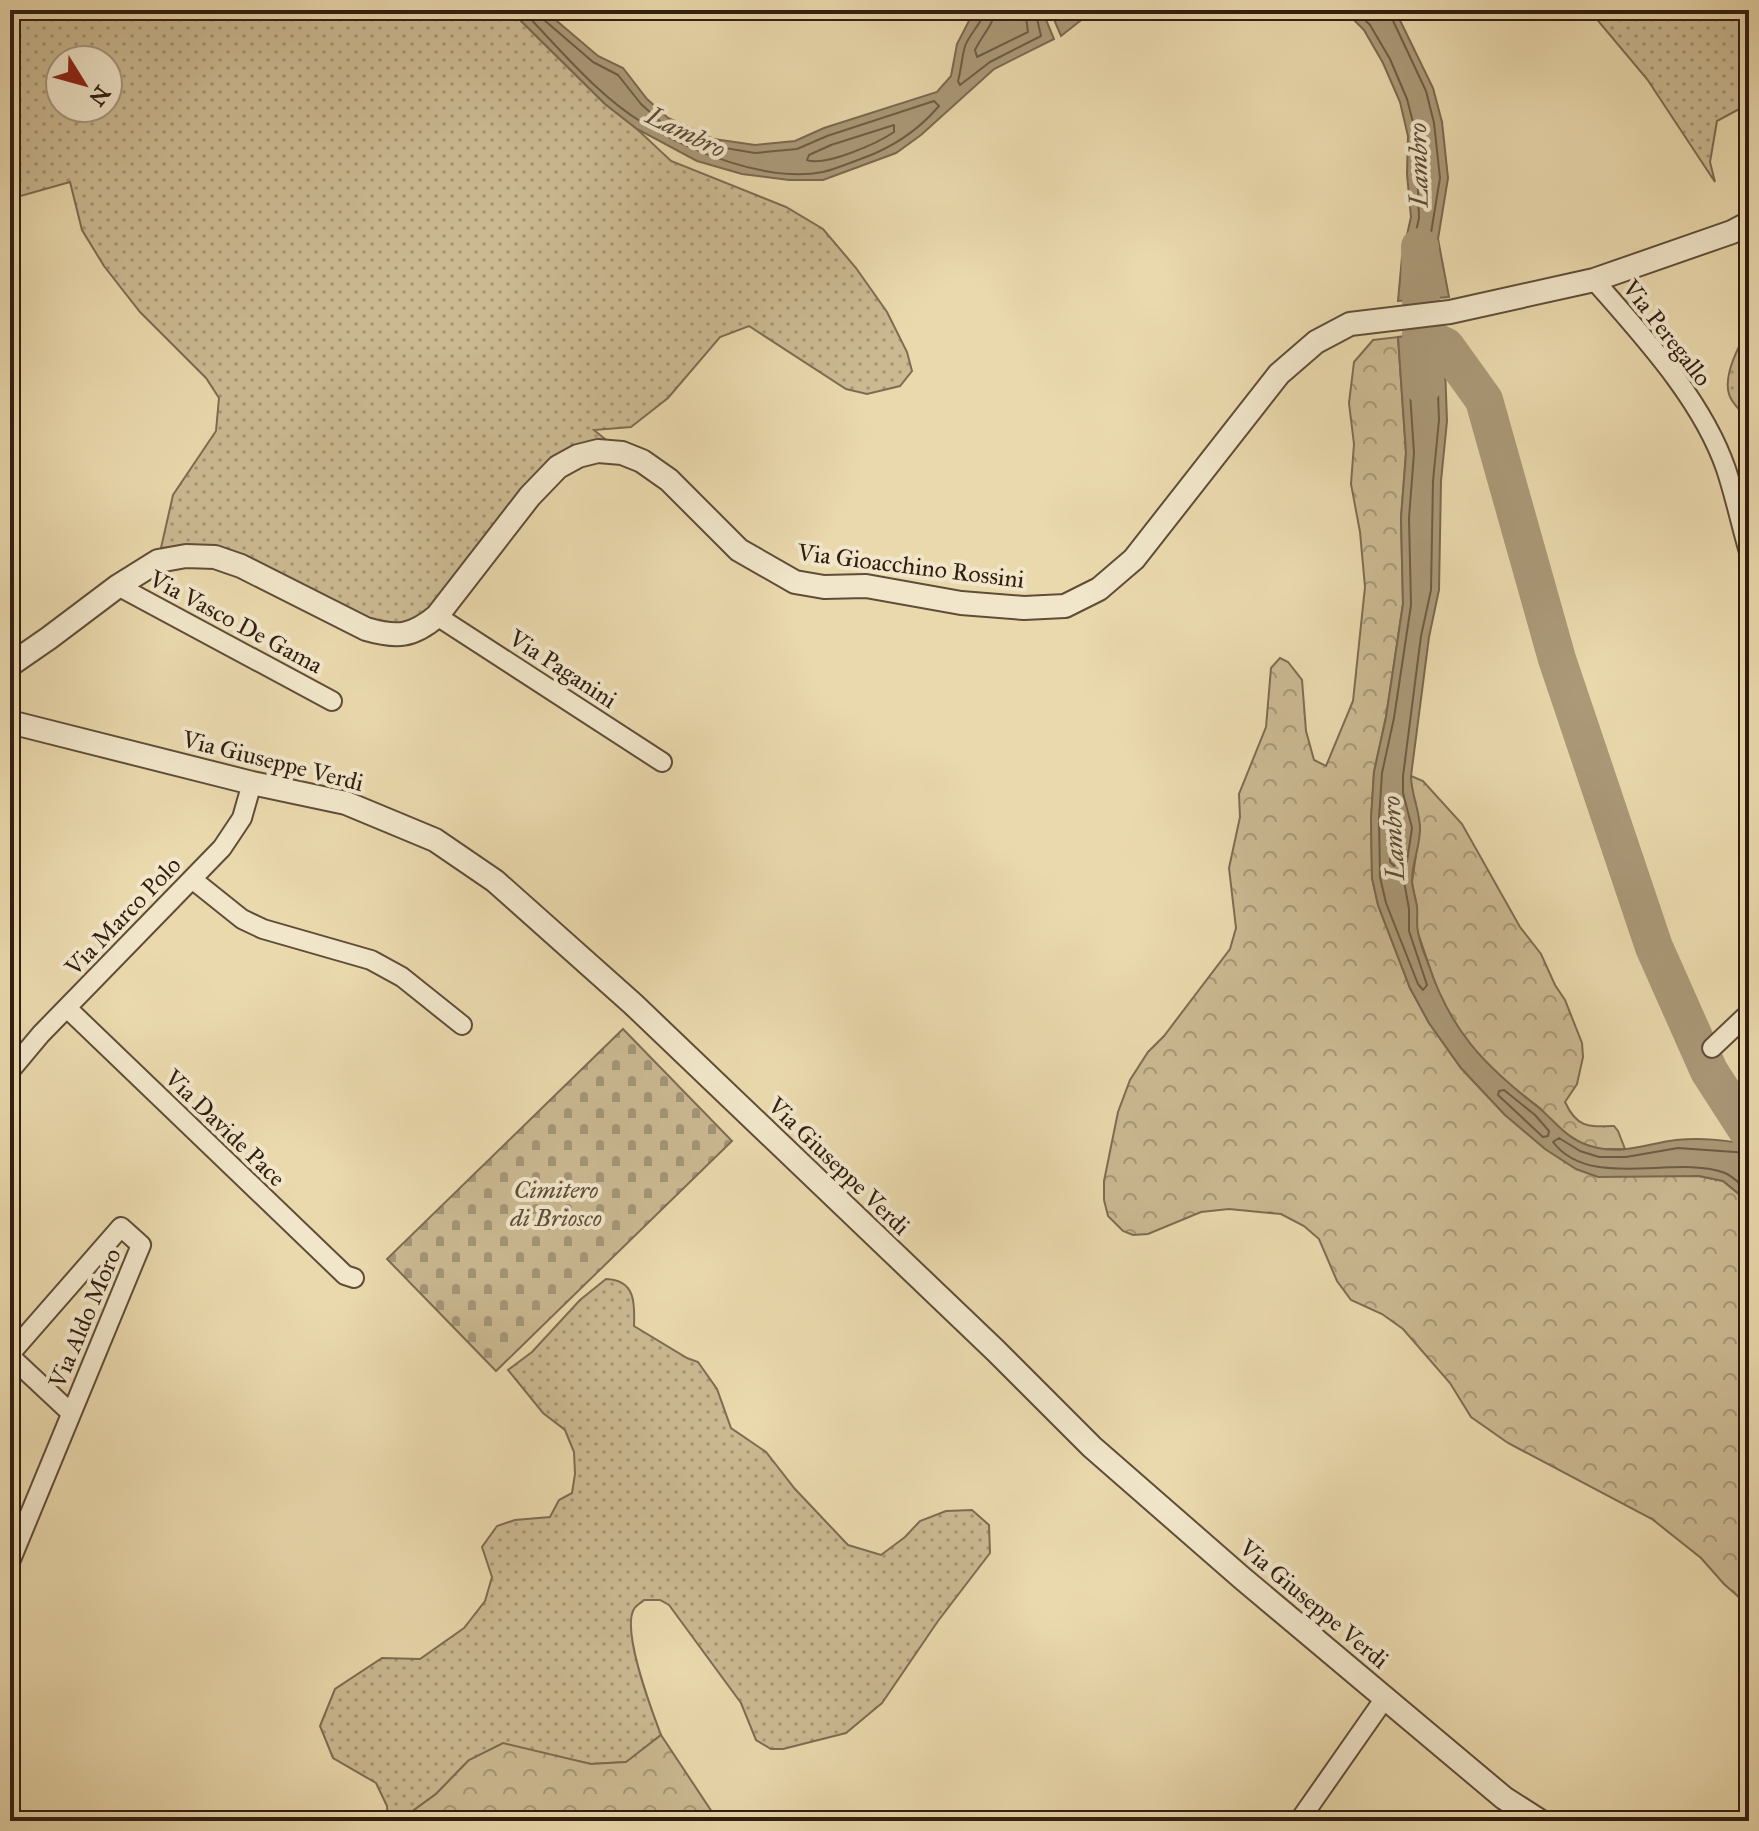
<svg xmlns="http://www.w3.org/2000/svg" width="1759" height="1831" font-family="'IM FELL Great Primer',serif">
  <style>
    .grass { fill: url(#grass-dots); stroke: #7e6c52; stroke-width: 2; fill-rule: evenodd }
    .forest { fill: url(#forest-crowns); stroke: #7e6c52; stroke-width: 2 }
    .cemetery { fill: url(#cemetery-stones); stroke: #7e6c52; stroke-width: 2 }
    .water { fill: #ab9978; stroke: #7b684f; stroke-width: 2 }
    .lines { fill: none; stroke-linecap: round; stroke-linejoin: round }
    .shore { stroke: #6e5c44; stroke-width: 2 }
    .river { stroke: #ab9978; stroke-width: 38 }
    .minor-casing { stroke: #604d38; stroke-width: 22 }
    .tertiary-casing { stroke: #604d38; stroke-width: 26 }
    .minor { stroke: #f1e6ca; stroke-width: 18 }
    .tertiary { stroke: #f1e6ca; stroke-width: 22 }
    .labels { text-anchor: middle; stroke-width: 8; stroke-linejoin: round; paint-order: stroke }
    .street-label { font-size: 24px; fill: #321e11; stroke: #f1e6ca }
    .park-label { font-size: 24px; font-style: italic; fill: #604c38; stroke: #f1e6ca }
    .water-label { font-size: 26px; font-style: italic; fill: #5c4935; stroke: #f1e6ca }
  </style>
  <defs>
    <pattern id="grass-dots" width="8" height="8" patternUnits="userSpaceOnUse" patternTransform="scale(2)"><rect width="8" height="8" fill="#cbb992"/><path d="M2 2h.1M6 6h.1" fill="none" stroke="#a59676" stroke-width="1.8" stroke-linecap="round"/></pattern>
    <pattern id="forest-crowns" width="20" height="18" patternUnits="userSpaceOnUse" patternTransform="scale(2)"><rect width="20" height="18" fill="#cbb992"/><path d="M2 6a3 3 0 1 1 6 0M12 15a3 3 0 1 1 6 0" fill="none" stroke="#a59676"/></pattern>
    <pattern id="cemetery-stones" width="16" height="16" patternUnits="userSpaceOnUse" patternTransform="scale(2)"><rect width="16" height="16" fill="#cbb992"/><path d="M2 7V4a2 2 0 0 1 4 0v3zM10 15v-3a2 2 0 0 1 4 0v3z" fill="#a59676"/></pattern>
  </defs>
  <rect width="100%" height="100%" fill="#ead9ad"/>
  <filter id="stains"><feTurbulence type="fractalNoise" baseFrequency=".0025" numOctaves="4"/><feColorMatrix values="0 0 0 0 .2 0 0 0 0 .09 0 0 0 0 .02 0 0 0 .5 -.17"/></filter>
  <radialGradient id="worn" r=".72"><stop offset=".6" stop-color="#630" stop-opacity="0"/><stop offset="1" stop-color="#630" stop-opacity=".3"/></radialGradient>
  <path class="grass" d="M10 10H510L605 104 637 129 671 161 786 207 823 229 856 268 887 312 907 352 912 371 900 386 867 394 846 389 749 326 720 337 668 398 631 427 594 430 622 453 578 456 404 635 241 566 158 561 173 495 216 431 219 398 206 378 140 312 104 266 82 230 70 182 10 199ZM60 60H108V108H60Z
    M1589 10H1749V110L1743 107 1717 121 1710 162 1715 182 1647 79Z
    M1749 328V415H1744C1738 408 1731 402 1729 394 1723 375 1739 345 1749 328Z
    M606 1279C635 1280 635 1302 634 1326L687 1358 698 1362 717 1389 731 1428 766 1452 795 1489 848 1545 881 1555 905 1537 920 1521 946 1511 972 1510 989 1525 990 1553 938 1621 882 1703 846 1733 783 1749H771L756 1740 741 1703 669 1605 660 1600H644C641 1603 636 1605 634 1609 621 1631 652 1711 661 1735L627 1762 591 1764 568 1759 469 1760 436 1794 414 1810 404 1821H388L387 1806 376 1783 333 1758 320 1726 335 1689 382 1658 420 1659 464 1628 485 1601 492 1577 482 1547 497 1526 515 1520 550 1517 559 1500 572 1493 575 1474 574 1452 565 1430 543 1413 508 1370 532 1352 580 1300Z"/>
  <path class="forest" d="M1398 337 1406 453 1401 518 1403 604 1386 717 1374 772 1371 819 1372 878 1378 905 1410 988 1429 1023 1461 1068 1505 1115 1627 1175 1699 1176 1723 1181 1745 1199 1749 1207V1606L1724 1584 1701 1558 1652 1519 1508 1443 1471 1417 1450 1383 1403 1329 1382 1314 1351 1300 1337 1281 1319 1239 1304 1226 1281 1214 1229 1209 1201 1212 1148 1234 1133 1235 1123 1231 1108 1216 1104 1200V1181L1118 1112 1130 1080 1148 1052 1164 1036 1230 949 1236 928 1229 868 1240 817 1239 794 1266 727 1271 668 1280 658 1288 662 1302 680 1306 731 1314 760 1326 766 1353 701 1365 587 1360 532 1351 484 1354 444 1349 403 1354 362 1373 340Z
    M1411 776 1423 781 1462 824 1520 927 1541 954 1555 985 1565 1000 1582 1043 1583 1057 1577 1084 1565 1102C1577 1128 1588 1127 1614 1126L1618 1131 1625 1149H1600L1583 1144 1557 1128 1541 1109 1506 1082 1473 1051 1457 1029 1437 989 1417 930V908L1412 882 1420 827 1411 792Z
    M661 1735 718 1821H404L414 1810 436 1794 469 1760 503 1743 591 1764 626 1762Z"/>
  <path class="cemetery" d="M623 1029 732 1141 496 1371 387 1259Z"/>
  <path class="water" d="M510 10H544L598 56 623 68 647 99 668 118 714 139 755 145 795 141 824 128 937 92 951 76 957 44 970 19 981 10H1042L1054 39 994 69 921 135 896 153 823 180H789L742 174 697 161 637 129 605 104Z
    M1050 10H1094L1061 36Z
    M1344 10H1395L1433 88 1442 122 1448 178 1438 239 1449 297 1398 301 1402 257 1411 217 1407 174 1408 136 1400 102 1383 63 1364 30Z
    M1451 331 1445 367 1447 421 1441 481 1439 590 1429 637 1411 776C1411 794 1420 811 1420 829 1420 847 1411 866 1412 883 1413 891 1416 899 1417 907 1418 915 1416 924 1418 932 1420 944 1425 955 1429 966 1451 1030 1482 1063 1534 1104 1557 1121 1566 1142 1598 1148 1625 1154 1650 1143 1676 1140 1698 1138 1728 1139 1749 1146V1207L1745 1199 1723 1181 1699 1176 1598 1177 1576 1169 1545 1149 1505 1115 1461 1068 1429 1023 1410 988 1378 905 1372 878 1371 819 1374 772 1386 717 1403 604 1401 518 1406 453 1398 337Z"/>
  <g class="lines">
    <path class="shore" d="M522 10C559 48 597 95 643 123 689 151 768 183 823 172 835 169 847 164 858 160 890 149 917 132 939 106L934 101 827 136 797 149 755 153 713 146 663 124 641 104 618 75 593 62 543 19 541 10
      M985 10C983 22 970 33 965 46 962 57 961 70 958 81L960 85 990 62 1041 36 1035 10
      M995 10C994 24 981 37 975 50L977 57 1028 32 1025 10
      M1355 10 1370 25 1390 59 1407 99 1416 134 1419 218 1410 259 1407 289 1411 292 1435 290 1438 286 1430 239 1440 178 1434 123 1426 91 1388 10
      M894 125V132C878 143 825 167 807 160L809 155 831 145Z
      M1437 341 1441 344 1437 367 1439 420 1433 481 1431 590 1421 636 1403 776V793L1412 828 1404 881 1409 909V931L1427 985 1423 990 1418 984 1386 903 1380 877 1379 819 1382 773 1394 718 1411 605 1409 518 1414 453 1407 347 1410 344Z
      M1425 352 1429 356 1428 383 1423 387 1420 384 1418 356Z
      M1394 809C1406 823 1402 846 1398 863L1394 866 1390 862V811Z
      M1504 1090 1535 1115 1549 1131 1548 1136 1543 1137 1498 1095 1499 1091Z
      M1749 1153 1678 1148 1626 1157H1599L1580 1151 1559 1138 1553 1142C1590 1191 1675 1154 1725 1173 1733 1176 1742 1186 1749 1192"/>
    <path class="river" d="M1420 247 1423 385
      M1421 335 1446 347 1484 400 1557 659 1654 947 1709 1071 1749 1133"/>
    <defs>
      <path id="minor" d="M1594 280C1642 335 1702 399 1726 469 1735 496 1741 525 1749 552
        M118 586 332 701
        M437 616 662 762
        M192 879 242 919 263 929 371 960 402 977 462 1025
        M67 1008 345 1275 354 1278
        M1712 1048 1749 1013
        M10 1071 41 1034 222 848 242 818 252 783
        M10 1354 121 1227 141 1245 10 1562
        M10 1356 71 1413
        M1299 1821 1385 1698"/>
      <path id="tertiary" d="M10 665 49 638 118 586 158 561 186 556 215 557 241 566 366 629C397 638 412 637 437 616L530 496 558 467 578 456 598 451 622 453 642 461 669 480 739 550 795 582 824 587 866 586 961 603 1024 608 1065 606 1099 589 1134 559 1279 374 1316 342 1350 324 1450 312 1594 280 1732 232 1749 223
        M10 722 252 783 346 803 435 840 495 881 633 1004 996 1351 1092 1447 1242 1578 1504 1798 1540 1821"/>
    </defs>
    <use href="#minor" class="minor-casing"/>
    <use href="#tertiary" class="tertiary-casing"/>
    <use href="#minor" class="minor"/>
    <use href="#tertiary" class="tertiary"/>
  </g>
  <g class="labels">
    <g class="street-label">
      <text transform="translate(1667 333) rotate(52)" y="8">Via Peregallo</text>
      <text transform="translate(911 566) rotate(7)" y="8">Via Gioacchino Rossini</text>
      <text transform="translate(236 622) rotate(28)" y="8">Via Vasco De Gama</text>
      <text transform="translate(563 669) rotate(33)" y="8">Via Paganini</text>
      <text transform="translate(273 761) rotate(14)" y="8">Via Giuseppe Verdi</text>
      <text transform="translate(123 916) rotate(-46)" y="8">Via Marco Polo</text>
      <text transform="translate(225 1128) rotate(44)" y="8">Via Davide Pace</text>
      <text transform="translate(839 1166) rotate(44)" y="8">Via Giuseppe Verdi</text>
      <text transform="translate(85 1318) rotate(-67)" y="8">Via Aldo Moro</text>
      <text transform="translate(1314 1604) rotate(40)" y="8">Via Giuseppe Verdi</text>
    </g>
    <g class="park-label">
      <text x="556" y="1198">Cimitero<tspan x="556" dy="28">di Briosco</tspan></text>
    </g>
    <g class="water-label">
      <text transform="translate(686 132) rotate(26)" y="9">Lambro</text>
      <text transform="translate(1418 165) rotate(-91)" y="9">Lambro</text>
      <text transform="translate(1393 838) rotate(-93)" y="9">Lambro</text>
    </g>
  </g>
  <rect width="1759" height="1831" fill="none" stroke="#ead9ad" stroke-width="40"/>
  <rect x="12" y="12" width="1735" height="1807" fill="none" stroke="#321e11" stroke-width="4"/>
  <rect x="20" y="20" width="1719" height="1791" fill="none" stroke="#321e11" stroke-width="2"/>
  <g transform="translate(84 84) rotate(127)"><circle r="38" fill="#f1e6ca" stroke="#a59680" stroke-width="2"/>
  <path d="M0-6L14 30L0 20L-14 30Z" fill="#8f2418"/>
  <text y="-12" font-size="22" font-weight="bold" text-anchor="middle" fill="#321e11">N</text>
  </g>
  <rect width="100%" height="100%" filter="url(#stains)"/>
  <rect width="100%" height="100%" fill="url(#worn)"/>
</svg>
